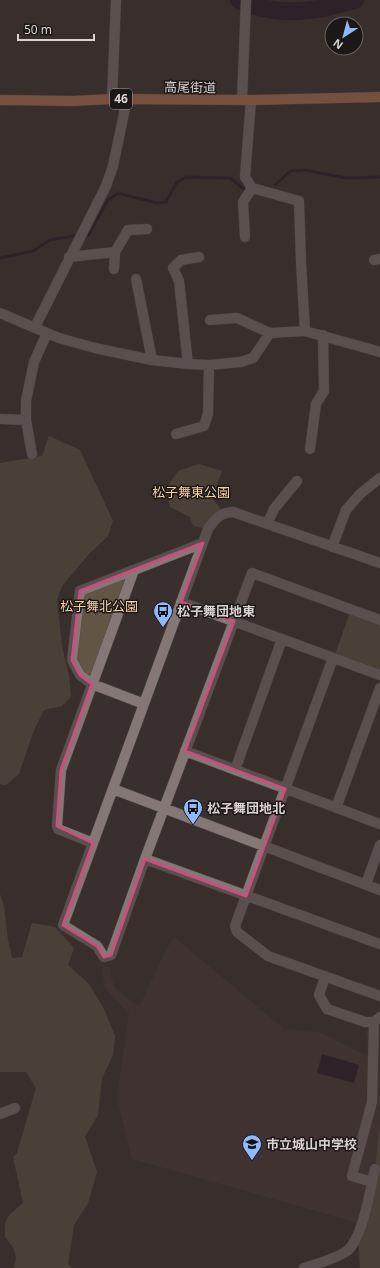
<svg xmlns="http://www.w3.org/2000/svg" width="380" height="1268" font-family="'Noto Sans','Noto Sans JP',sans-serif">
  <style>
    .built { fill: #473635 }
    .green { fill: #635544 }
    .water { fill: #251122 }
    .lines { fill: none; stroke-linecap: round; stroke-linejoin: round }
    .stream { stroke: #251122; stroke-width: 3 }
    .river { stroke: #251122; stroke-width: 18 }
    .minor-casing { stroke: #544b4a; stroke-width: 11 }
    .major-casing { stroke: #544b4a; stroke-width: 11 }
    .minor { stroke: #847776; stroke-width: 10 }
    .major { stroke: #c07953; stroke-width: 10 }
    .marked { fill: none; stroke: #c9507e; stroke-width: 3; stroke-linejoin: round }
    .labels { text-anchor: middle; stroke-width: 3; stroke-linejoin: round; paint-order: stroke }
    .shield { fill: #1d1818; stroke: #a09a9a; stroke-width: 1 }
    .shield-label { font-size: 12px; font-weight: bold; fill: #d8d2d1 }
    .street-label { font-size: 13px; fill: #d8d2d1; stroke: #1d1818 }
    .park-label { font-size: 13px; fill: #f7d1a3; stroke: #1d1818 }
    .poi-label { font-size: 13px; font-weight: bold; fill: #d8d2d1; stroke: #1d1818; text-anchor: start }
  </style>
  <rect width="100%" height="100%" fill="#392f2e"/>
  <path class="built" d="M174 937 284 1029 319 1032 371 1058 365 1031 380 1028V1125L375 1169 362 1224 132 1159 117 1098 129 1014 104 987 102 965 111 967 110 974 115 988 139 1007 166 950Z"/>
  <path class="green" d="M49 436 80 450 113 521 108 536 89 554 62 586 57 600 62 646 69 676 71 697 62 706 44 710 34 730 19 774 6 785 0 784V463L42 456Z
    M199 464 222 471 212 498 224 513 208 529 193 526 190 517 170 507 166 489 178 471Z
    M134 570 92 684 72 660 80 591Z
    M351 609 380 620V675L334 658Z
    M0 894 4 906 8 940 12 958 22 957 32 923 55 927 74 948 68 965 89 984 104 1009 115 1036 113 1055 102 1078 98 1115 85 1136 97 1172 88 1203 74 1225 68 1264 72 1268H14L16 1258 14 1249 5 1237V1223L9 1215 23 1203 13 1157 17 1153 36 1088 26 1072H0Z
    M380 1125V1268H360L358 1235 375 1169Z"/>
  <path class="water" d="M322 1054 359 1065 354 1083 317 1073Z"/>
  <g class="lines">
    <path class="stream" d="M275 185 290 171 305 170 346 178 380 177
      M0 258 33 251 50 240 73 236 88 235 108 200 118 193 157 203 166 202 177 182 186 177 230 178 244 189"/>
    <path class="river" d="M239 0C277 18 317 12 355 0"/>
    <defs>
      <path id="minor" d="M112 99 116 0
        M242 100 246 0
        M251 100 245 177 252 188 299 201 301 262 305 331
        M245 237 243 202 252 188
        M69 257 115 252 128 230 147 229
        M374 260 380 259
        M114 269 115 252
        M136 279 152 360
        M0 313 59 338 95 348 152 360 188 364 209 365 241 362 253 358 270 333
        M210 320 237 318 270 333 305 331 380 352
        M35 327 106 186 113 166 127 99
        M188 364 179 281 173 268 181 260 199 257
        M0 419 26 420
        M176 434 204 426 208 414 209 365
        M310 449 316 404 324 391 323 335
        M32 454 26 420V401L34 362 47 333
        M267 524 274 509 297 481
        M332 547 346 510 360 494 380 478
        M380 563 233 512C219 513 216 518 208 529L63 925 97 946 104 957 111 955 145 859 252 573 380 620
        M134 570 80 591 72 660 80 675 92 684 144 704
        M181 602 380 675
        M333 658 235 926 237 932 268 956 380 996
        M185 751 380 824
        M235 770 282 639
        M113 789 380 890
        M336 808 380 688
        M93 843 58 829 57 826 61 770 134 570 203 543
        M145 859 380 944
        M366 884 380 845
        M325 977 319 995 327 1009 365 1022H374L380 1017
        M0 1114 15 1108
        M372 1182 352 1176 372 1102 374 1022
        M304 1268C318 1263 334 1260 347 1251 363 1238 370 1190 375 1169"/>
      <path id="major" d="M0 100 73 101 112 99 251 100 380 97"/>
    </defs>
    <use href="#minor" class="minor-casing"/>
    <use href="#major" class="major-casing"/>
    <use href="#minor" class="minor"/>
    <use href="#major" class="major"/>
  </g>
  <path d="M0 0H380V1268H0ZM203 543 181 602 234 621 185 751 285 789 246 896 145 859 111 955 104 957 97 946 63 925 93 843 57 826 61 770 92 684 80 675 72 660 80 591Z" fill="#392f2e" fill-opacity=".55" fill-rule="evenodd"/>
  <path class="marked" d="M203 543 181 602 234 621 185 751 285 789 246 896 145 859 111 955 104 957 97 946 63 925 93 843 57 826 61 770 92 684 80 675 72 660 80 591Z"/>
  <defs>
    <symbol id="bus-pin" viewBox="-11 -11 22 30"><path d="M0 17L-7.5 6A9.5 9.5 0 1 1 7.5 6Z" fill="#8fb8fd" stroke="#1d1818"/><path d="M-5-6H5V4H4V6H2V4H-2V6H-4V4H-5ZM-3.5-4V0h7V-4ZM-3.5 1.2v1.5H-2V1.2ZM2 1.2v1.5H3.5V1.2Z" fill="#111"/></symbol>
    <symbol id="school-pin" viewBox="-11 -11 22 30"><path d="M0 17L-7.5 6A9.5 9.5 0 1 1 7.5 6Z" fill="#8fb8fd" stroke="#1d1818"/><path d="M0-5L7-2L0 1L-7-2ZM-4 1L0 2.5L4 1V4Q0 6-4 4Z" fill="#111"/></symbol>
  </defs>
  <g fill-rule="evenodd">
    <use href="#bus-pin" x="152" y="600" width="22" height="30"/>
    <use href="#bus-pin" x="182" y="797" width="22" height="30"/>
    <use href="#school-pin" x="241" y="1133" width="22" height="30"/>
  </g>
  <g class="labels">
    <rect class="shield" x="110" y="89" width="22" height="20" rx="3"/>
    <g class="shield-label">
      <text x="121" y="103">46</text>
    </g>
    <g class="street-label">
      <text transform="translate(190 87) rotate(1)" y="5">高尾街道</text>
    </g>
    <g class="park-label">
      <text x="191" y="497">松子舞東公園</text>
      <text x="99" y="611">松子舞北公園</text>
    </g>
    <g class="poi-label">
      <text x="177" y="616">松子舞団地東</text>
      <text x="207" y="813">松子舞団地北</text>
      <text x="266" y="1149">市立城山中学校</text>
    </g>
  </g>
  <g transform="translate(344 36) rotate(216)"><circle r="19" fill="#1d1818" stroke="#686262"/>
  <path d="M0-3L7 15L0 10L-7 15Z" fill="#8fb8fd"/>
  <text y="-6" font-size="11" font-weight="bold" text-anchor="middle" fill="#d8d2d1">N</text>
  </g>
  <path d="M18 34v6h76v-6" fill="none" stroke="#d8d2d1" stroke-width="2"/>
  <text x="24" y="34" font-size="12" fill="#d8d2d1" stroke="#1d1818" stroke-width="3" paint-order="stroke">50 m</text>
</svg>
